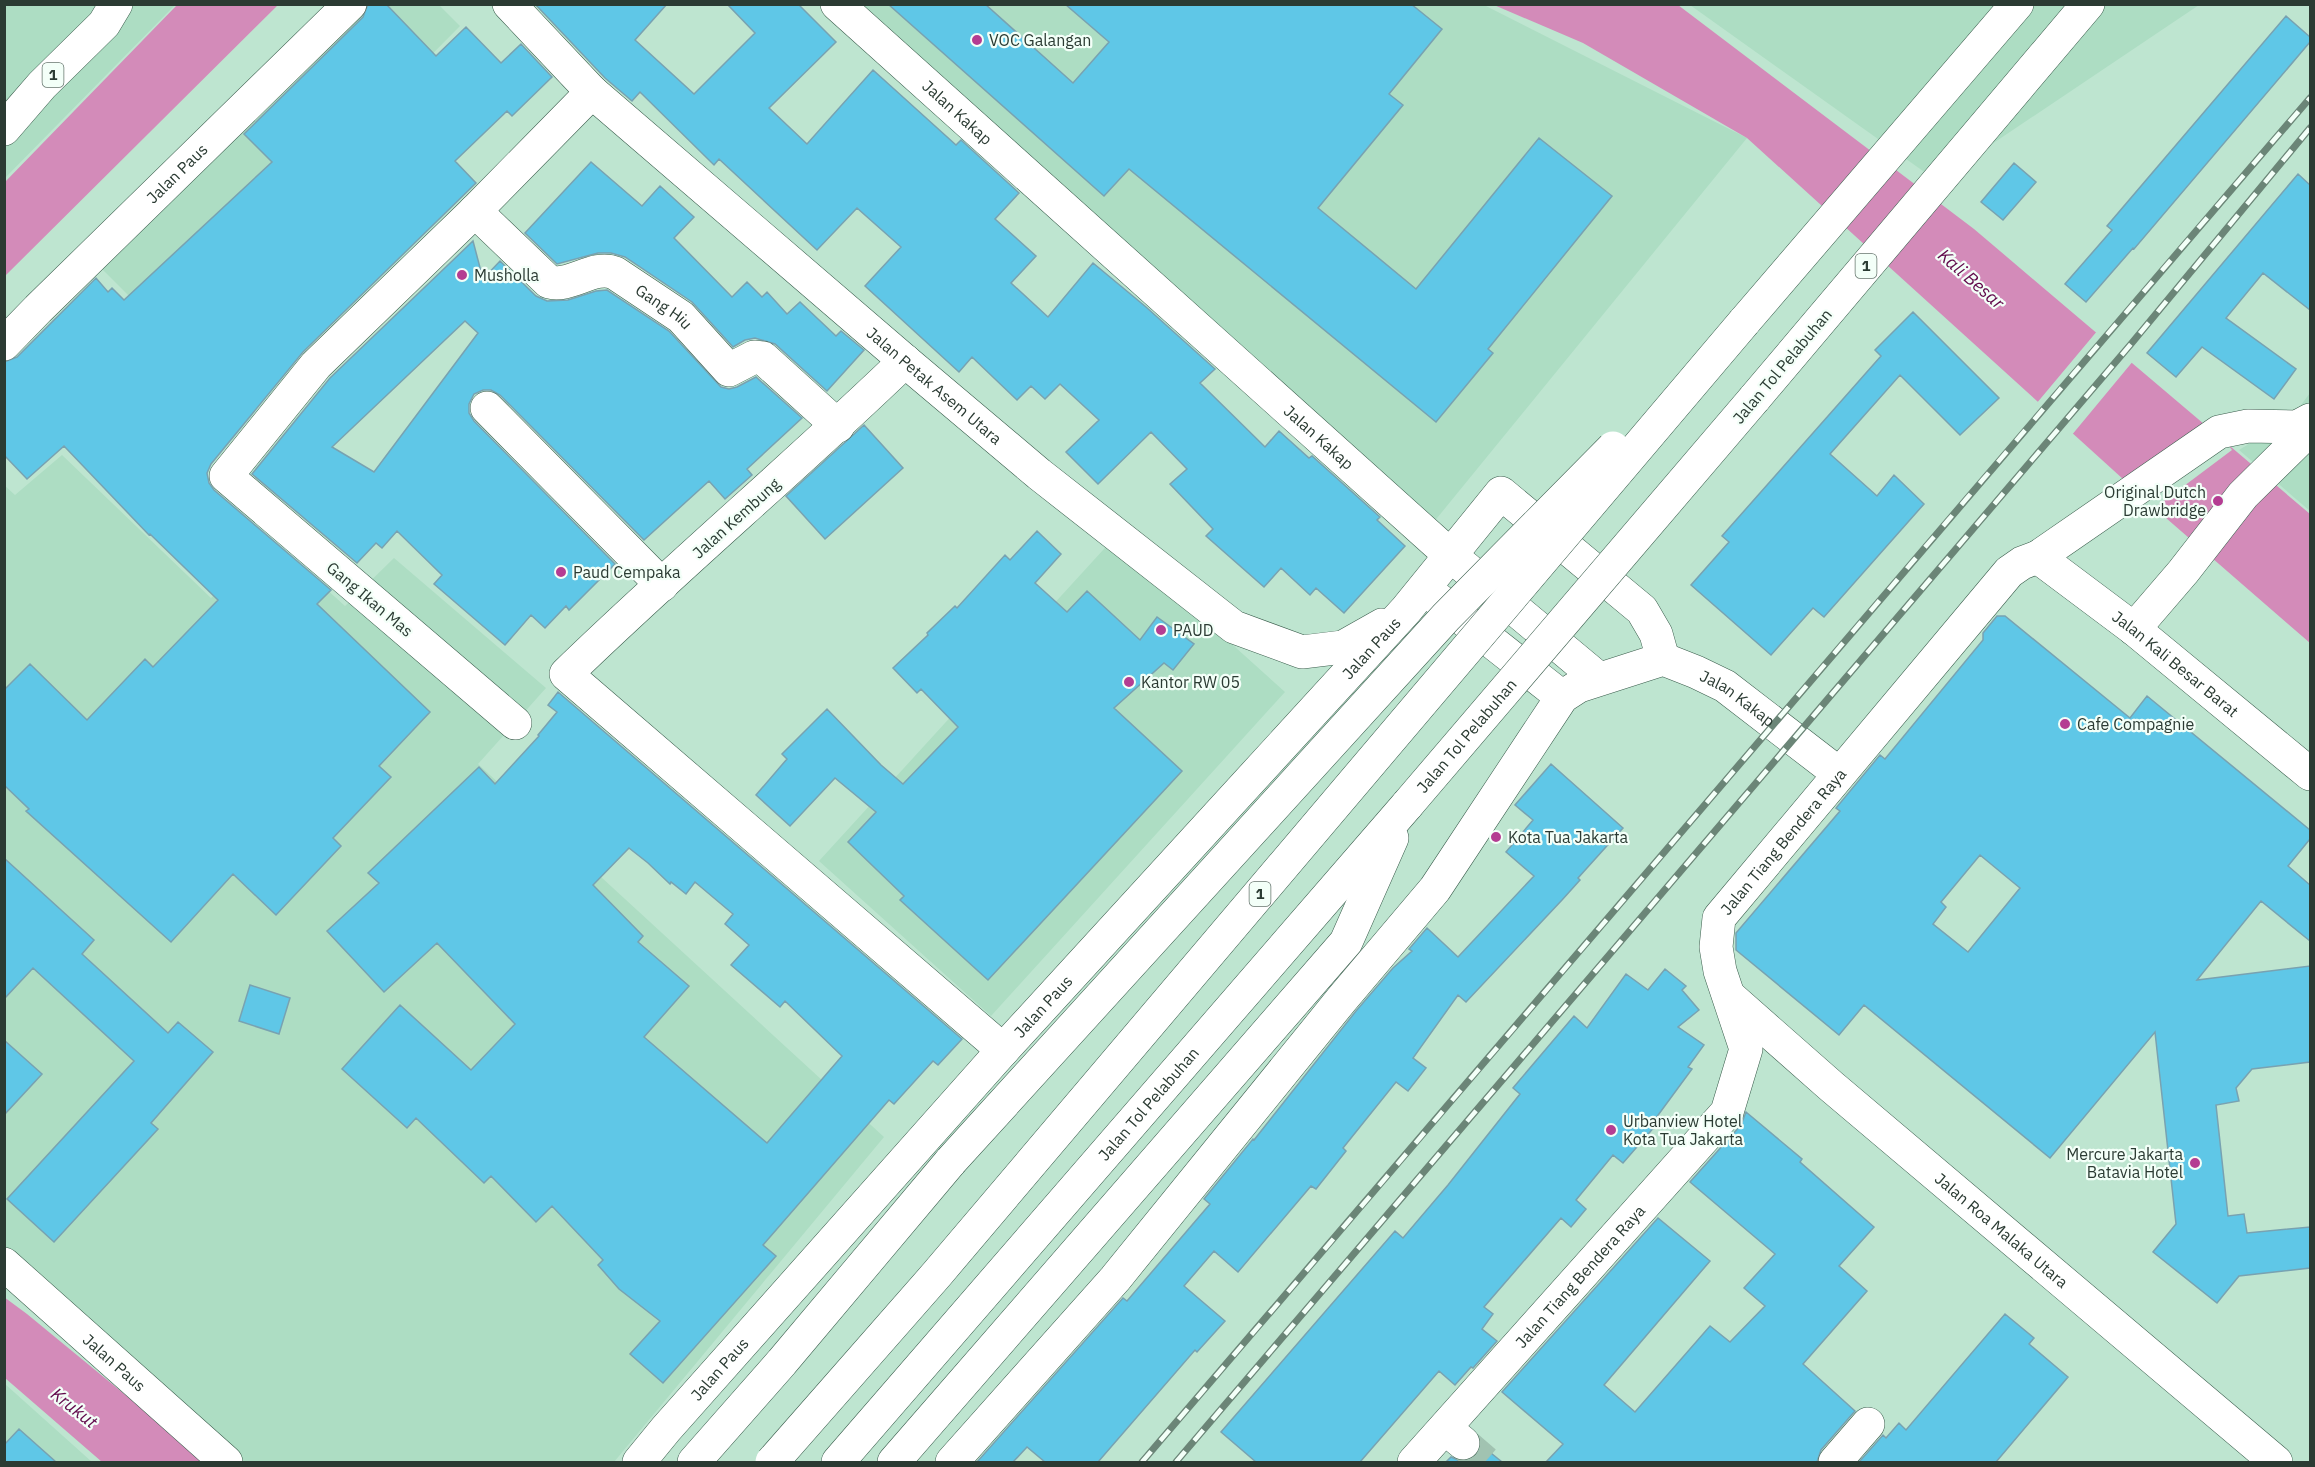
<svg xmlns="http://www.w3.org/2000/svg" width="2315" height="1467" font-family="'IBM Plex Sans',sans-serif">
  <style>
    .built { fill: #adddc3 }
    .water { fill: #d38bb9 }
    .pier { fill: #bee5d0 }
    .building { fill: #5fc7e7; stroke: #78a2b1; stroke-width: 1.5; fill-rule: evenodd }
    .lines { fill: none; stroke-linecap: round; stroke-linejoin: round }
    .street-tunnel { stroke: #a1c3b1; stroke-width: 33; stroke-dasharray: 33 16; stroke-linecap: butt }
    .street-casing { stroke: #395c4b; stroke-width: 34 }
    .secondary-casing { stroke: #395c4b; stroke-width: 34 }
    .highway-casing { stroke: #395c4b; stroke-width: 34 }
    .street { stroke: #fff; stroke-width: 33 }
    .secondary { stroke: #fff; stroke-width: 33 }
    .highway { stroke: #fff; stroke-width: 33 }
    .rail-casing { stroke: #6b8577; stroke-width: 7 }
    .rail { stroke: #f3fff8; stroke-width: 4.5; stroke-dasharray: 14; stroke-linecap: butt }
    .highway-bridge-casing { stroke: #395c4b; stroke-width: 34; stroke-linecap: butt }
    .highway-bridge { stroke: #fff; stroke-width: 33 }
    .poi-dot { fill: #b43d92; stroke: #f3fff8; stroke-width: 2 }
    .labels { text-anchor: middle; stroke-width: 4.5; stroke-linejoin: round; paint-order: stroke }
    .shield { fill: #f3fff8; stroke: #67766e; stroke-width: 1.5 }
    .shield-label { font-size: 15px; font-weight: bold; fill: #2b3b33 }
    .poi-label { font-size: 16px; fill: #2b3b33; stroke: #f3fff8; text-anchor: start }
    .street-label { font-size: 16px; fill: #2b3b33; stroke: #f3fff8 }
    .water-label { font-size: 18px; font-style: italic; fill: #61094b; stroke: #f3fff8 }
  </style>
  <rect width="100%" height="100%" fill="#bee5d0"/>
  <path class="built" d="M5 5H175L5 178Z
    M330 5H439L460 26 363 124 199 366 84 251Z
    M862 5H1484L1747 138 1433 523Z
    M1690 5H2199L1937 181Z
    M2310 393V511L2239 450 2292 417Z
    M62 455 211 598 271 539 345 606 394 558 546 688 478 764 884 1137 614 1462H215L5 1285 4 485 15 495Z
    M1114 538 1285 692 991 1016 819 861Z
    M5 1384 92 1462H5Z"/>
  <path class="water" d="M177 5H278L5 276V182Z
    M1494 5H1678L1974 229 2310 514V643L2166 518 1747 138 1583 43Z
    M4 1297 27 1314 207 1462H102L5 1378Z"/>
  <path class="pier" d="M2098 330 2134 360 2071 436 2036 404Z
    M2219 433 2232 450 2152 510 2126 486Z"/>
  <path class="building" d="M368 4H386L436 56 466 27 501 63 521 44 552 77 512 116 507 111 455 161 476 183 303 352 211 464 207 473 209 483 214 490 331 590 317 604 430 712 379 766 391 777 333 838 341 846 276 915 233 874 171 942 26 811 29 809 4 785V690L30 664 87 720 145 659 153 667 218 600 150 534 149 535 64 446 27 479 4 455V362L17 357 96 278 108 292 112 288 124 300 272 162 244 134 363 17Z
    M535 4H667L635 40 694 94 755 33 727 4H798L836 42 769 108 807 144 873 70 956 145 961 140 1019 193 995 219 1036 256 1011 283 1048 317 1093 263 1146 307 1215 369 1200 383 1265 447 1279 431 1309 458 1312 456 1380 517 1377 520 1405 546 1344 613 1316 588 1310 595 1281 568 1264 587 1206 536 1213 529 1170 484 1187 469 1151 432 1098 484 1066 452 1099 420 1060 384 1045 399 1031 386 1017 400 972 357 959 372 865 286 901 247 857 208 817 250 719 159 714 165 640 92 632 101 605 78Z
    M888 4H985L1073 83 1109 42 1065 4H1411L1442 29 1389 94 1403 105 1318 208 1416 289 1539 138 1612 196 1488 349 1493 353 1436 422 1129 169 1104 196Z
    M2286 16 2310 37V42L2134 249 2133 248 2086 302 2065 284 2112 230 2107 226Z
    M591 162 642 206 660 186 694 217 674 238 732 297 747 282 762 297 767 292 787 314 800 302 836 336 841 331 864 350 827 391 775 344 755 338 745 340 733 347 692 302 625 257 611 253H598L557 264 525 233Z
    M2014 163 2036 182 2003 220 1981 202Z
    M2298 174 2310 185V310L2263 273 2226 318 2296 369 2274 399 2202 347 2176 377 2147 353Z
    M473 241 483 279 500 261 536 296 547 301 568 300 596 291 607 290 669 331 721 387 729 389 737 387 756 377 802 418 747 469 752 475 725 499 709 481 644 540 500 395 491 390H483L474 394 469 404V413L474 421 615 564 569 610 566 606 545 628 531 615 505 645 434 584 442 575 397 531 382 548 376 543 357 563 252 474 330 378ZM465 321 478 333 374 472 332 447Z
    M1913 312 1999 398 1960 435 1900 375 1830 454 1877 496 1894 475 1924 504 1824 617 1813 608 1771 655 1691 585 1729 542 1722 536 1881 356 1875 350Z
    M864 425 903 468 825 539 786 496Z
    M1037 531 1061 554 1035 583 1067 612 1087 591 1140 640 1157 617 1194 644 1173 670 1164 663 1114 708 1182 771 988 980 900 900 904 896 848 842 876 812 835 778 790 826 756 795 787 759 782 754 827 709 881 765 903 784 958 727 921 689 917 693 893 668 928 635 927 633 955 606 957 608 1005 555 1010 560Z
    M1997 616H2005L2130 718 2147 696 2310 830V839L2288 866 2310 885V941L2261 901 2197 980 2310 966V1062L2252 1069 2236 1088 2239 1101 2216 1105 2228 1216 2244 1214 2247 1233 2310 1227V1268L2239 1276 2217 1303 2153 1252 2176 1224 2155 1032 2050 1158 1864 1005 1839 1035 1736 950V933L1840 811 1836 808 1880 755 1885 759 1983 640V633ZM1980 855 2020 888 1968 952 1933 924 1946 907 1941 902Z
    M558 692 962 1039 938 1065 933 1061 894 1104 889 1100 763 1245 776 1256 663 1383 630 1354 660 1321 619 1289 598 1265 603 1260 552 1206 536 1222 491 1176 484 1183 416 1118 407 1128 342 1069 400 1005 471 1070 515 1024 437 943 384 992 327 931 379 883 368 873 479 767 495 784 539 736 538 735 557 712 548 705ZM629 848 648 863 670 884 671 882 686 894 695 882 733 914 725 924 749 945 731 965 780 1007 785 1001 842 1056 767 1143 644 1037 689 986 638 942 643 936 593 885Z
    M1551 764 1623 828 1578 878 1580 880 1562 900 1466 1002 1458 995 1413 1058 1426 1068 1408 1091 1396 1082 1343 1148 1346 1151 1316 1189 1311 1186 1238 1272 1214 1251 1184 1286 1225 1321 1197 1352 1195 1350 1098 1462H1045L1027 1447 1013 1462H977L1123 1298 1127 1301 1210 1204 1204 1199 1253 1139 1254 1140 1356 1011 1393 968 1412 951 1409 949 1427 928 1458 957 1534 876 1506 852 1533 820 1515 805Z
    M4 858 94 940 82 954 168 1033 178 1022 213 1052 151 1123 158 1129 54 1242 7 1199 134 1061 33 968 4 999Z
    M1665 969 1686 986 1682 990 1699 1010 1678 1027 1704 1045 1688 1067 1692 1069 1653 1122 1656 1125 1623 1163 1613 1155 1576 1200 1586 1209 1571 1227 1561 1218 1484 1307 1493 1314 1482 1329 1497 1341 1473 1368 1471 1367 1455 1385 1439 1371 1360 1462H1256L1221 1432 1395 1231 1403 1238 1448 1185 1520 1094 1513 1088 1574 1016 1587 1028 1626 974 1648 990Z
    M250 985 290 998 279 1034 239 1021Z
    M4 1040 42 1074 4 1115Z
    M1746 1112 1802 1159 1800 1162 1874 1227 1839 1266 1867 1291 1803 1364 1855 1411 1821 1450 1817 1462H1546L1563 1444 1502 1392 1658 1218 1710 1261 1604 1385 1635 1412 1710 1326 1730 1342 1765 1306 1744 1288 1775 1254 1690 1182 1741 1125Z
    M2005 1314 2034 1338 2029 1344 2068 1377 1996 1462H1859L1883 1435 1886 1438 1899 1423 1906 1430Z
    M19 1429 56 1462H4V1445Z
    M1481 1445 1502 1462H1446L1451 1457 1460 1461 1470 1460 1478 1455Z"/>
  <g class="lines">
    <path class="street-tunnel" d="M1463 1443 1485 1462"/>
    <defs>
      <g id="street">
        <path id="s1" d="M509 4 592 92 905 361 1039 474 1234 627 1302 652 1343 647 1382 625"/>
        <path id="s2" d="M837 4 1450 555 1599 679"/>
        <path id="s3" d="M475 211 549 282C570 288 594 264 615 273L681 317 729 370 754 357 763 358 838 426"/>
        <path id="s4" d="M4 344 38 309 350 4"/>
        <path d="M905 361C794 468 676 567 566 674L1003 1050"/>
        <path d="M487 408 662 585"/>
        <path d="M1430 593 1562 697"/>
        <path d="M2134 629 2183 572 2243 495 2310 429"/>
        <path d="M515 723 226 476 316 365 475 211 592 92"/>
        <path id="s5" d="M1730 997 1831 1086 2276 1462"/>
        <path id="s6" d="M4 1264 226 1462"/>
        <path d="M1445 1428 1463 1443"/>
        <path id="s7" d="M639 1462 666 1429 1003 1050 1406 610 1501 493 1642 610 1656 634 1663 659"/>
        <path id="s8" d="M952 1462 1115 1279 1342 999 1435 889 1562 697 1579 686 1663 659 1696 672 1725 686 1838 773"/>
        <path d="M1835 1462 1868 1424"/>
      </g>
      <g id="secondary">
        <path id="s9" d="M2038 557 2134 629 2310 774"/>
        <path id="s10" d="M1414 1462 1727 1112 1746 1049 1720 971 1716 947 1719 918 2009 572 2022 563 2038 557 2219 432 2248 426 2297 427 2310 420"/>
      </g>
      <g id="highway">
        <path d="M4 129 42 85 104 24 116 4"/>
        <path d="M1744 322 2017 4"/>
        <path d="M1754 399 2088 4"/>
        <path d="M694 1462 782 1362 951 1161"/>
        <path id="s11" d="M838 1462 1408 804"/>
        <path d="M894 1462 1346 942 1392 838"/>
      </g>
    </defs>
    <use href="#street" class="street-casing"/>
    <use href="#secondary" class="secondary-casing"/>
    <use href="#highway" class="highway-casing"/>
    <use href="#street" class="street"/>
    <use href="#secondary" class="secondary"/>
    <use href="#highway" class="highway"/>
    <defs>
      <path id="rail" d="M1142 1462C1532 1008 1920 552 2310 98
        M1176 1462 2131 344 2310 128"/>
    </defs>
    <use href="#rail" class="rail-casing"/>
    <use href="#rail" class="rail"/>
    <defs>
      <g id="highway-bridge">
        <path id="s12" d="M1408 804 1754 399"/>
        <path d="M951 1161 1446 617 1613 448"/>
        <path d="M772 1462 937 1274 1744 322"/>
      </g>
    </defs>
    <use href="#highway-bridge" class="highway-bridge-casing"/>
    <use href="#highway-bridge" class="highway-bridge"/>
  </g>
  <g class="poi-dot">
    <circle cx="977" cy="40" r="6"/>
    <circle cx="462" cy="275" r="6"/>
    <circle cx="2218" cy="501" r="6"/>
    <circle cx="561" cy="572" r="6"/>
    <circle cx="1161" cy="630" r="6"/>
    <circle cx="1129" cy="682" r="6"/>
    <circle cx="2065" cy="724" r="6"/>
    <circle cx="1496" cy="837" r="6"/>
    <circle cx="1611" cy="1130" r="6"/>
    <circle cx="2195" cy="1163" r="6"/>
  </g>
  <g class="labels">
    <g class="shield">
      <rect x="42.5" y="63" width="21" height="24" rx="4.5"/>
      <rect x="1855.5" y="254" width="21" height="24" rx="4.5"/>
      <rect x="1249.5" y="882" width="21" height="24" rx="4.5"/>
    </g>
    <g class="shield-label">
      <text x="53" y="80">1</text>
      <text x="1866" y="271">1</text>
      <text x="1260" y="899">1</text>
    </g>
    <g class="poi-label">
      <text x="989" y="46">VOC Galangan</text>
      <text x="474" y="281">Musholla</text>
      <text x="2206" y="498" text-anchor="end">Original Dutch<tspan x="2206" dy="18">Drawbridge</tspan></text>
      <text x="573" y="578">Paud Cempaka</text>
      <text x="1173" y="636">PAUD</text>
      <text x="1141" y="688">Kantor RW 05</text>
      <text x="2077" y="730">Cafe Compagnie</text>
      <text x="1508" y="843">Kota Tua Jakarta</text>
      <text x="1623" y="1127">Urbanview Hotel<tspan x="1623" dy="18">Kota Tua Jakarta</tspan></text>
      <text x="2183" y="1160" text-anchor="end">Mercure Jakarta<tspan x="2183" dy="18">Batavia Hotel</tspan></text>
    </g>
    <g class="street-label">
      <text dy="6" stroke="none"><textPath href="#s2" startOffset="162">Jalan Kakap</textPath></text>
      <text dy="6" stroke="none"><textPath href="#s4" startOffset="243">Jalan Paus</textPath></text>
      <text dy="6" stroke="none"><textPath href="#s3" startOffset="230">Gang Hiu</textPath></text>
      <text transform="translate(1782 366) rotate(-50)" y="6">Jalan Tol Pelabuhan</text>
      <text dy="6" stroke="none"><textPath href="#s1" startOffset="572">Jalan Petak Asem Utara</textPath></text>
      <text dy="6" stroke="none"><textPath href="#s2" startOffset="648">Jalan Kakap</textPath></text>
      <text transform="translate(736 518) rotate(-42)" y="6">Jalan Kembung</text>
      <text transform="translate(370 599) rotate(40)" y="6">Gang Ikan Mas</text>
      <text dy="6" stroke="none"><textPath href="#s7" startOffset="1095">Jalan Paus</textPath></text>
      <text dy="6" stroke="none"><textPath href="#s9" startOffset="174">Jalan Kali Besar Barat</textPath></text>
      <text dy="6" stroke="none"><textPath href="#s8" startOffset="1173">Jalan Kakap</textPath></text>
      <text dy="6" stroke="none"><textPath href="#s12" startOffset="90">Jalan Tol Pelabuhan</textPath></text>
      <text dy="6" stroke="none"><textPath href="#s10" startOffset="771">Jalan Tiang Bendera Raya</textPath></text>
      <text dy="6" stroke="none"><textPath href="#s7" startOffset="609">Jalan Paus</textPath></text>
      <text dy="6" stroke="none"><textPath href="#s11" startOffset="474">Jalan Tol Pelabuhan</textPath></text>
      <text dy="6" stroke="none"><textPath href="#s5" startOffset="358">Jalan Roa Malaka Utara</textPath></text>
      <text dy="6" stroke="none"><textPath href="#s10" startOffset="249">Jalan Tiang Bendera Raya</textPath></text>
      <text dy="6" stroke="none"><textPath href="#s6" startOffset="148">Jalan Paus</textPath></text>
      <text dy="6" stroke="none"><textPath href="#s7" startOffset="123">Jalan Paus</textPath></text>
    </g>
    <g class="water-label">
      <text transform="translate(1971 279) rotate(41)" y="6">Kali Besar</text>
      <text transform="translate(74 1408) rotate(38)" y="6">Krukut</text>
    </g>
  </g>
  <rect width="2315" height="1467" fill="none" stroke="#2b3b33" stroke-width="12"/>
</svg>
